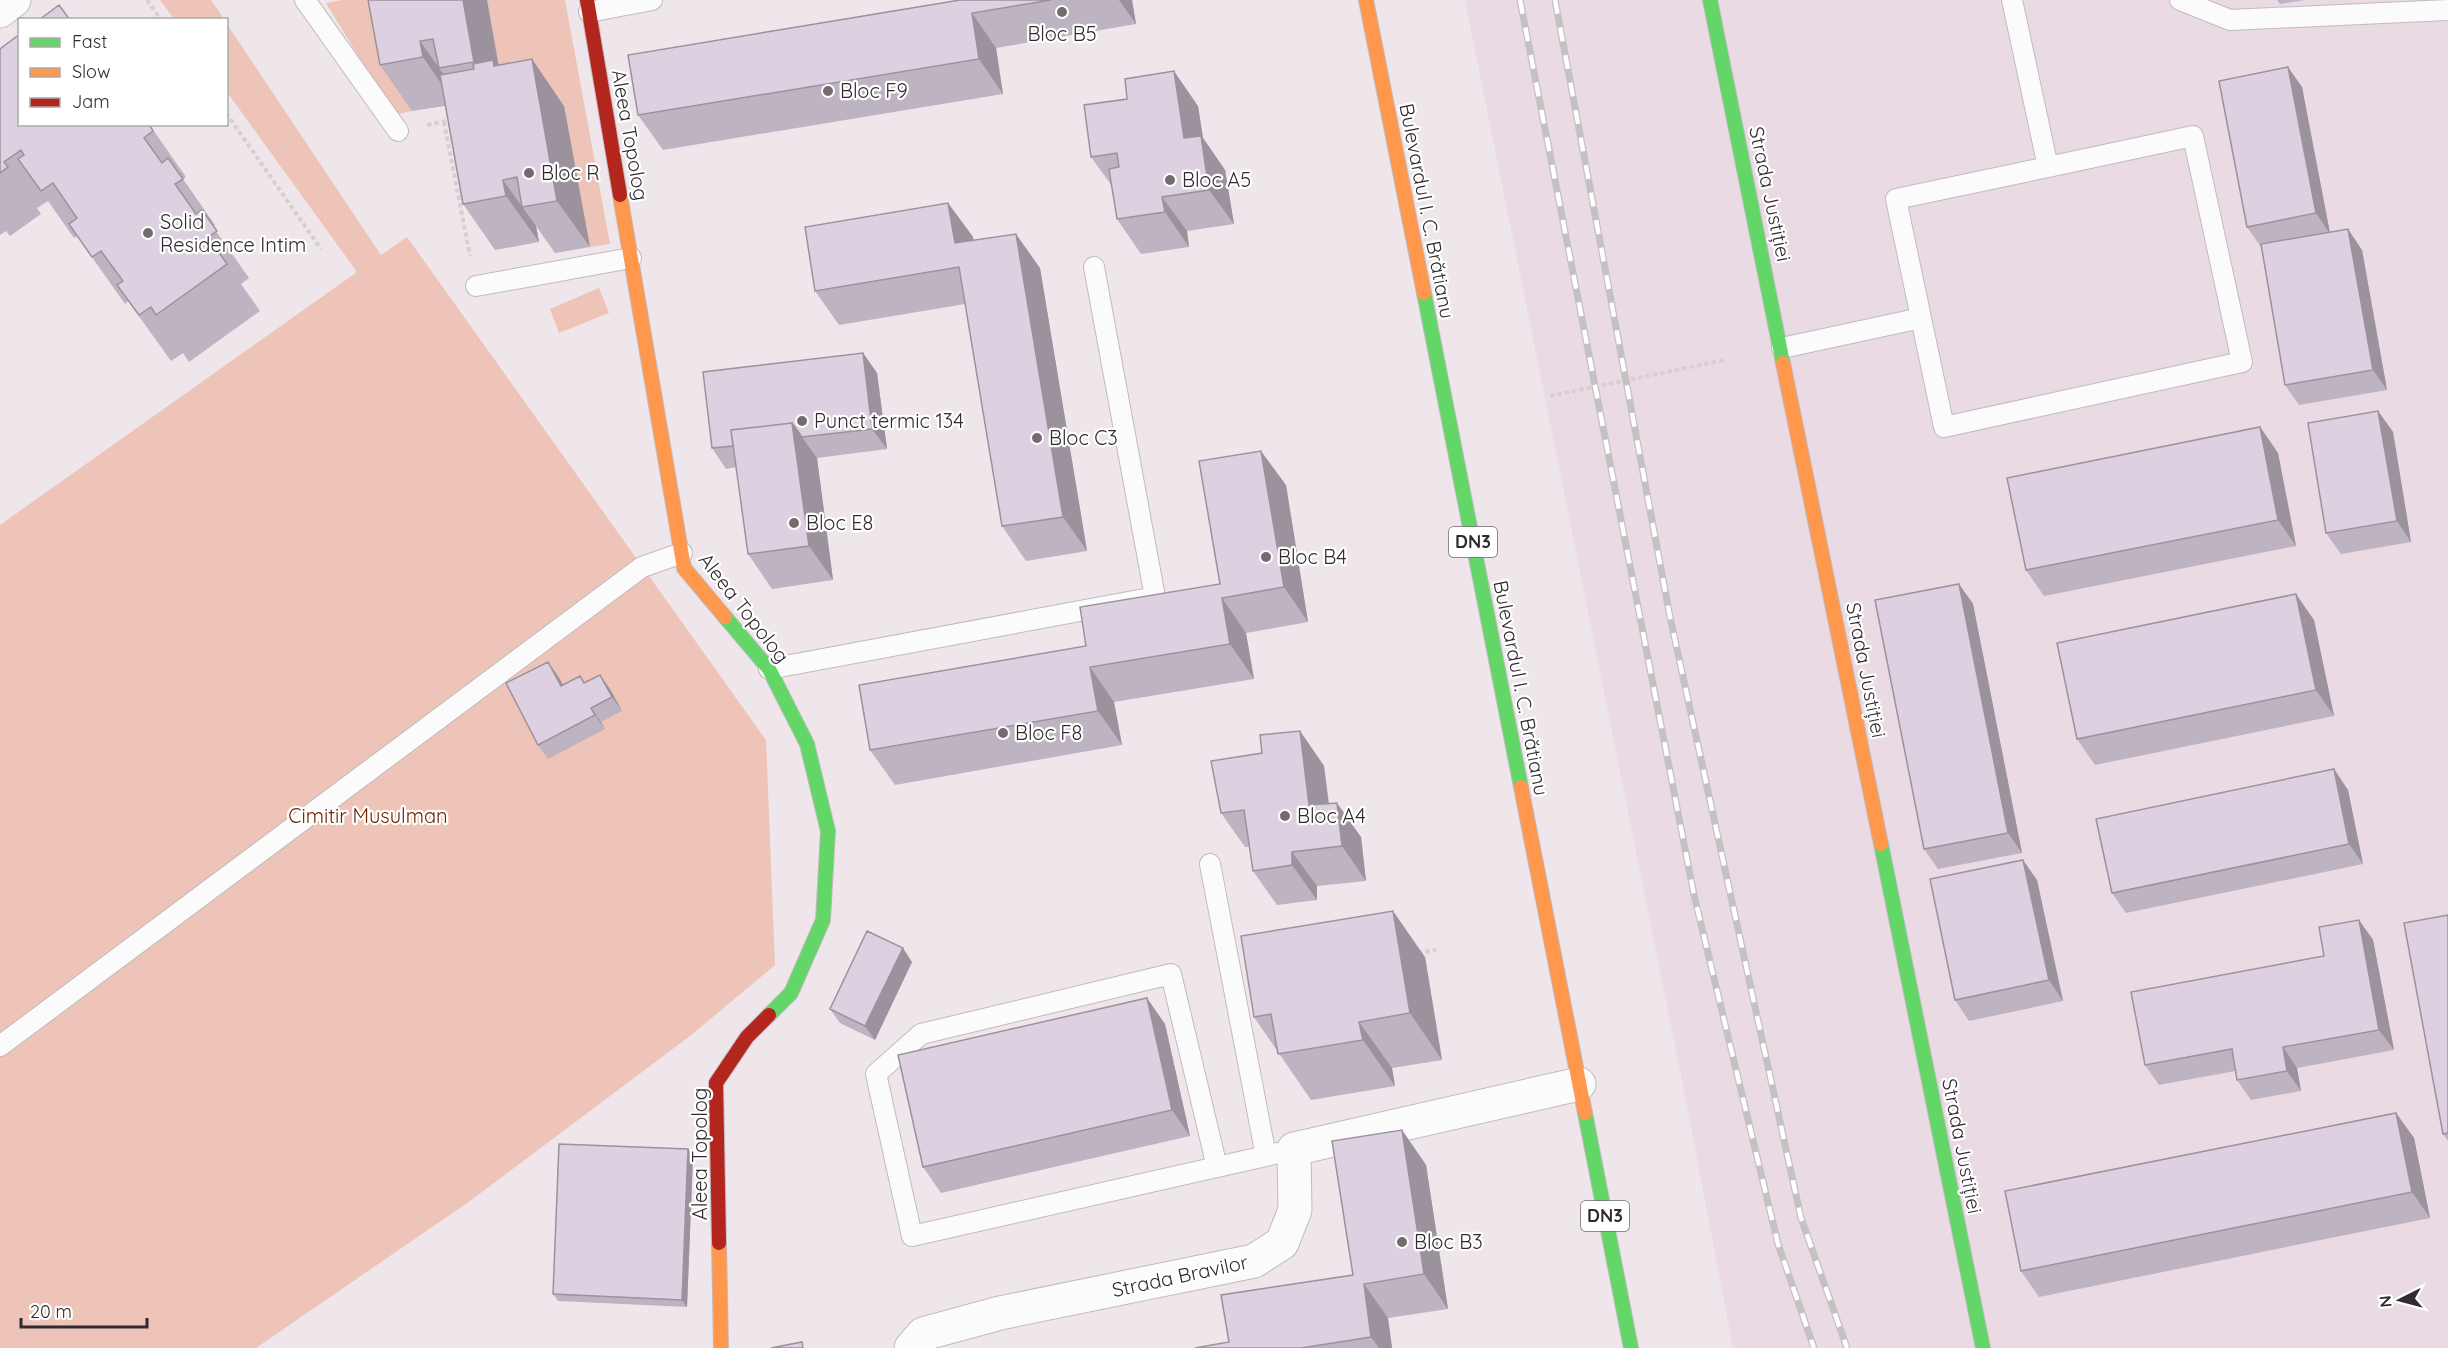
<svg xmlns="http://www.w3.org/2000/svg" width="2448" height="1348" font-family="Quicksand,sans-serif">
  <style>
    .built { fill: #eadae3 }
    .green { fill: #edc4b7 }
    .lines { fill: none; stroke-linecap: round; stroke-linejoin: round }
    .lane-casing { stroke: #c1bbbe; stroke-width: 22 }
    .street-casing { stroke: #c1bbbe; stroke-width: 35 }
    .fast-casing { stroke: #c1bbbe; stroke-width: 16 }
    .slow-casing { stroke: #c1bbbe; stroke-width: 16 }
    .jam-casing { stroke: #c1bbbe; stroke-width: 16 }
    .path { stroke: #d4d1d2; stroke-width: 4; stroke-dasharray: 4.5 3; stroke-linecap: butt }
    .lane { stroke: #fcfbfc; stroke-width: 20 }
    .street { stroke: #fcfbfc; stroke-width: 33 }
    .fast { stroke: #63d668; stroke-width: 14 }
    .slow { stroke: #ff974d; stroke-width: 14 }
    .jam { stroke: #b3261e; stroke-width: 14 }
    .rail-casing { stroke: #c4c1c3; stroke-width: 7 }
    .rail { stroke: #fff; stroke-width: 4.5; stroke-dasharray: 14; stroke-linecap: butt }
    .wall { fill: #beb3c1 }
    .shaded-wall { fill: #9b929d }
    .building { fill: #ddd0e0; stroke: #9b929d; stroke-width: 1.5 }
    .poi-dot { fill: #726c70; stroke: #fff; stroke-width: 2 }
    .labels { text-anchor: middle; stroke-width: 4.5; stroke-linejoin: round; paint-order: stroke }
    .shield { fill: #fff; stroke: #6e6b6d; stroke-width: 1.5 }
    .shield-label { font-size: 18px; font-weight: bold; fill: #302b2e }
    .poi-label { font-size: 20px; fill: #302b2e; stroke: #fff; text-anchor: start }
    .street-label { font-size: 20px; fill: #302b2e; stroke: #fff }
    .park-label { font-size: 20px; fill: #6b2600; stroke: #fff }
  </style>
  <rect width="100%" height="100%" fill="#eee6eb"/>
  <path class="built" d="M1465 0H2448V1348H1733L1684 1090Z"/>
  <path class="green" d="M160 0H211L224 19H174Z
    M342 0H393L412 111 394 115 326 3Z
    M487 0H565L610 244 590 247 506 109Z
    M227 24 381 255 407 237 766 740 775 965 690 1036 470 1201 256 1348H0V525L357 272 227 92Z
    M599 288 609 313 559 333 550 309Z"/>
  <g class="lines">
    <defs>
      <path id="lane" d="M305 0 398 131
        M2180 0 2230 20 2448 10
        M589 12 652 0
        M476 286 631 258
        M1921 318 1896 199 2048 167
        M1782 348 1921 318 1944 427 2242 362 2193 136 2048 167 2012 0
        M769 669 1155 597 1094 267
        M1210 864 1266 1156 1278 1153
        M0 1046 642 567 682 553
        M1217 1167 1171 974 921 1034 876 1074 912 1236 1217 1167 1266 1156"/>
      <path id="street" d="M0 11 14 0
        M911 1348 923 1334 1000 1313 1254 1261 1282 1243 1295 1210 1294 1149 1579 1084"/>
      <path id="fast" d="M1710 0 1783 363
        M1424 293 1521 787
        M725 617 769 669 807 744 828 831 823 920 791 993 769 1015
        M1881 844 1983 1348
        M1585 1113 1631 1348"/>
      <path id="slow" d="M1366 0 1424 293
        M620 195 684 568 725 617
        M1783 363 1881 844
        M1521 787 1585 1113
        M719 1243 721 1348"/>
      <path id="jam" d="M587 0 620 195
        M719 1243 716 1083 747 1037 769 1015"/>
    </defs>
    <use href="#lane" class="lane-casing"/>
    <use href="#street" class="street-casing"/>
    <use href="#fast" class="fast-casing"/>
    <use href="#slow" class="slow-casing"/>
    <use href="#jam" class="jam-casing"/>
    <path class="path" d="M147 0 161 20
      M226 113 321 249
      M444 122 470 256
      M427 125 452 120
      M1550 396 1724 360
      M1418 953 1436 950"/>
    <use href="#lane" class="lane"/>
    <use href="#street" class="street"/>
    <use href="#fast" class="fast"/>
    <use href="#slow" class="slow"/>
    <use href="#jam" class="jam"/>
    <defs>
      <path id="rail" d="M1520 0 1694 895 1778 1244 1814 1348
        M1555 0 1670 617 1801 1218 1847 1348"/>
    </defs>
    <use href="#rail" class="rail-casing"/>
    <use href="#rail" class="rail"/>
  </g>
  <path class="wall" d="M368 0H487L499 65 564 106 590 247 555 253 536 226 539 242 495 250 463 204 445 106 412 111 380 65Z
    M960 0H1132L1136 24 996 48 1003 94 663 150 638 115Z
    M2277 0H2305L2280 4Z
    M0 49 149 124 186 177 183 179 215 225 213 227 249 278 241 284 260 311 189 362 183 353 171 361 128 301 125 304 77 236 74 238 48 201 37 208 41 214 10 236 6 231 0 235Z
    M2302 87 2330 232 2362 250 2387 390 2299 405 2285 385 2261 247 2247 227Z
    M1198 106 1203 138 1225 170 1234 224 1187 231 1189 247 1141 254 1117 219 1112 186 1091 157Z
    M948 203 973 237V240L1040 268 1087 551 1026 561 1002 526 965 304 839 325 815 291Z
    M863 353 877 373 887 449 817 458 833 580 772 589 748 554 736 467 726 469 712 448Z
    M2378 411 2393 432 2411 542 2341 554 2326 533Z
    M2260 427 2278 453 2296 546 2044 596 2026 570Z
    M1286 485 1308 622 1246 633 1254 679 1114 702 1122 745 895 785 870 750 1220 584Z
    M1959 584 1973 604 2022 853 1938 869 1924 849Z
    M2314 620 2334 716 2095 765 2077 739Z
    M558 676 563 685 580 676 585 683 610 689 622 711 601 722 605 729 548 759 538 745Z
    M1300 731 1324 766 1329 803 1361 837 1366 881 1317 886V900L1277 905 1253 871 1250 847H1245L1221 813 1262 753Z
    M2348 790 2363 864 2126 913 2112 893Z
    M2037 880 2063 1001 1969 1021 1955 1000Z
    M2448 915V1141L2443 1134Z
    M2359 920 2373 940 2394 1050 2297 1068 2301 1091 2251 1100 2237 1080 2235 1071 2159 1085 2145 1065 2324 956Z
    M1425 957 1442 1060 1392 1068 1395 1086 1311 1100 1254 1017Z
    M912 962 875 1040 840 1023 830 1009Z
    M1165 1024 1190 1136 941 1193 923 1167Z
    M2396 1113 2414 1138 2430 1218 2039 1297 2021 1271Z
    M1402 1130 1426 1165 1448 1309 1388 1318 1392 1348H1195L1229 1342 1353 1275Z
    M693 1156 687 1307 558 1301 553 1294Z"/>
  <path class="shaded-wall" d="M463 0H487L506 109 474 62Z
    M1119 0H1132L1136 24Z
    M972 13 996 48 1003 94 979 59Z
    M420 41 453 88 455 104 423 57Z
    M532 59 564 106 590 247 557 201Z
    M2288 67 2302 87 2330 234 2316 213Z
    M1174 71 1198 106 1203 138 1225 170 1234 224 1209 190 1184 138Z
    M503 180 536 226 539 242 506 196Z
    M1162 197 1187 231 1189 247 1165 212Z
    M948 203 973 237 979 278 955 243Z
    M2348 229 2362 250 2387 390 2373 370Z
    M1016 234 1040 268 1087 551 1063 517Z
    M863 353 877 373 887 449 872 429Z
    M2378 411 2393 432 2411 542 2397 521Z
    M792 423 817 458 833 580 809 546Z
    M2260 427 2278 453 2296 546 2278 520Z
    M1261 451 1286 485 1308 622 1284 587Z
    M1959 584 1973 604 2022 853 2008 833Z
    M2296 594 2314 620 2334 716 2316 690Z
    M1222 598 1246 633 1254 679 1230 644Z
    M548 662 558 676 571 700 561 686Z
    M1090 667 1114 702 1122 745 1098 711Z
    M600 675 610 689 622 711 612 697Z
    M591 708 601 722 605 729 595 715Z
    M1300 731 1324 766 1333 840 1309 805Z
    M2334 769 2348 790 2363 864 2349 844Z
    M1337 803 1361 837 1366 881 1342 846Z
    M1292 852 1317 886V900L1292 865Z
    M2023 860 2037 880 2063 1001 2049 980Z
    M1393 911 1425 957 1442 1060 1410 1013Z
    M2359 920 2373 940 2394 1050 2379 1030Z
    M903 948 912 962 875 1040 865 1026Z
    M1147 998 1165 1024 1190 1136 1172 1110Z
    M1359 1022 1392 1068 1395 1086 1363 1040Z
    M2283 1047 2297 1068 2301 1091 2287 1071Z
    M2396 1113 2414 1138 2430 1218 2412 1192Z
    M1402 1130 1426 1165 1448 1309 1424 1274Z
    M688 1149 693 1156 687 1307 682 1300Z
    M1364 1284 1388 1318 1392 1348H1379L1371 1337Z"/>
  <path class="building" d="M368 0H463L474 62 439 68 433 39 420 41 423 57 380 65Z
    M960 0H1051L972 13 979 59 638 115 628 55Z
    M59 5 70 20H39Z
    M20 34V124H149L153 131 144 138 162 163 168 158 183 179 175 184 196 214 202 210 217 231 208 237 227 264 156 315 151 307 139 315 117 285 123 281 101 251 92 257 69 224 77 218 53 183 41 191 18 159 24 155 21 150 4 162 8 167 0 173V49Z
    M532 59 557 201 522 207 517 177 503 180 506 196 463 204 440 75 474 69 473 64 493 60 494 66Z
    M2288 67 2316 213 2247 227 2219 81Z
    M1174 71 1184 138 1201 136 1209 190 1162 197 1165 212 1117 219 1109 169 1119 167 1117 153 1091 157 1084 105 1127 99 1125 79Z
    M948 203 955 243 1016 234 1063 517 1002 526 959 267 815 291 805 227Z
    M2348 229 2373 370 2285 385 2261 244Z
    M863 353 872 429 802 437 792 423 731 430 733 446 712 448 703 372Z
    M2378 411 2397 521 2326 533 2308 423Z
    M792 423 809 546 748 554 731 430Z
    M2260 427 2278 520 2026 570 2007 478Z
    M1261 451 1284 587 1222 598 1230 644 1090 667 1098 711 870 750 859 685 1086 646 1080 607 1220 584 1199 461Z
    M1959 584 2008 833 1924 849 1875 600Z
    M2296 594 2316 690 2077 739 2057 643Z
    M548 662 561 686 580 676 584 683 600 675 612 697 591 708 595 715 538 745 506 683Z
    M1300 731 1309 805 1337 803 1342 846 1292 852V865L1253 871 1244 810 1221 813 1211 761 1262 753 1260 735Z
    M2334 769 2349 844 2112 893 2096 819Z
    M2023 860 2049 980 1955 1000 1930 879Z
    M1393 911 1410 1013 1359 1022 1363 1040 1278 1054 1271 1014 1254 1017 1241 936Z
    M2448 915V1133L2443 1134 2404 923Z
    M2359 920 2379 1030 2283 1047 2287 1071 2237 1080 2232 1049 2145 1065 2131 992 2324 956 2319 927Z
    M867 931 903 948 865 1026 830 1009Z
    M1147 998 1172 1110 923 1167 898 1055Z
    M2396 1113 2412 1192 2021 1271 2005 1191Z
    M1402 1130 1424 1274 1364 1284 1371 1337 1301 1348H1195L1229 1342 1221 1295 1353 1275 1332 1141Z
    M559 1144 688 1149 682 1300 553 1294Z
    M802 1342 803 1348H771Z"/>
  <g class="poi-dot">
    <circle cx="1062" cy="12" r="6"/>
    <circle cx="828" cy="91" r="6"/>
    <circle cx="529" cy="173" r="6"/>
    <circle cx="1170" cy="180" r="6"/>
    <circle cx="148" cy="233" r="6"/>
    <circle cx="802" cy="421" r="6"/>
    <circle cx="1037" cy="438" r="6"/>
    <circle cx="794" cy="523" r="6"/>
    <circle cx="1266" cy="557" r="6"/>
    <circle cx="1003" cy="733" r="6"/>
    <circle cx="1285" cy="816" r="6"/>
    <circle cx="1402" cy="1242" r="6"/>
  </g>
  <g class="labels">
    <g class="shield">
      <rect x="1449" y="527" width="48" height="30" rx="4.5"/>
      <rect x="1581" y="1201" width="48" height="30" rx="4.5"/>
    </g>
    <g class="shield-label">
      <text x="1473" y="548">DN3</text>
      <text x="1605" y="1222">DN3</text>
    </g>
    <g class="poi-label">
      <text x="1062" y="41" text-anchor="middle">Bloc B5</text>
      <text x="840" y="98">Bloc F9</text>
      <text x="541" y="180">Bloc R</text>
      <text x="1182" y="187">Bloc A5</text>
      <text x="160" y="229">Solid<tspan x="160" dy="23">Residence Intim</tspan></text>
      <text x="814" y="428">Punct termic 134</text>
      <text x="1049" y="445">Bloc C3</text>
      <text x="806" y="530">Bloc E8</text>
      <text x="1278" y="564">Bloc B4</text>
      <text x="1015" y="740">Bloc F8</text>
      <text x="1297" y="823">Bloc A4</text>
      <text x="1414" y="1249">Bloc B3</text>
    </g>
    <g class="street-label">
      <text transform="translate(630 135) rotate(80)" y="7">Aleea Topolog</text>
      <text transform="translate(1770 194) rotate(78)" y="7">Strada Justiției</text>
      <text transform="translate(1427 211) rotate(79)" y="7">Bulevardul I. C. Brătianu</text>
      <text transform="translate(744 608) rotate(52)" y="7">Aleea Topolog</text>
      <text transform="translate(1866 670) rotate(79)" y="7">Strada Justiției</text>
      <text transform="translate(1521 688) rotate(79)" y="7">Bulevardul I. C. Brătianu</text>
      <text transform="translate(1962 1146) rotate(79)" y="7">Strada Justiției</text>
      <text transform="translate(700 1154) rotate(-90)" y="7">Aleea Topolog</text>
      <text transform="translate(1180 1276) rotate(-12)" y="7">Strada Bravilor</text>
    </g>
    <g class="park-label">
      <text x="368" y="823">Cimitir Musulman</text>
    </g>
  </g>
  <rect x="18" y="18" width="210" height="108" fill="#ffffff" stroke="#acaaab" stroke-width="1.5"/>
  <rect x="30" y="38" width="30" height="9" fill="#63d668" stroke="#acaaab" stroke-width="1.5"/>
  <text x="72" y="48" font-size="18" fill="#302b2e">Fast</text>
  <rect x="30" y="68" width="30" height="9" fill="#ff974d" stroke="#acaaab" stroke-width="1.5"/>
  <text x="72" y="78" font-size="18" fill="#302b2e">Slow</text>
  <rect x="30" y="98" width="30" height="9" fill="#b3261e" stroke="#acaaab" stroke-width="1.5"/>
  <text x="72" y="108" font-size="18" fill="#302b2e">Jam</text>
  <g transform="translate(2400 1300) rotate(264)" stroke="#ffffff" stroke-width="4.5" paint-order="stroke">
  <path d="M0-4.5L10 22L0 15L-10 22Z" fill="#302b2e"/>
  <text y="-9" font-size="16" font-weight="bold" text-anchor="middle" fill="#302b2e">N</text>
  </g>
  <path d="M21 1318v9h126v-9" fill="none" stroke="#302b2e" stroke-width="3"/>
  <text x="30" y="1318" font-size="18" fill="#302b2e" stroke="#ffffff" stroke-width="4.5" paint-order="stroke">20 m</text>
</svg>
